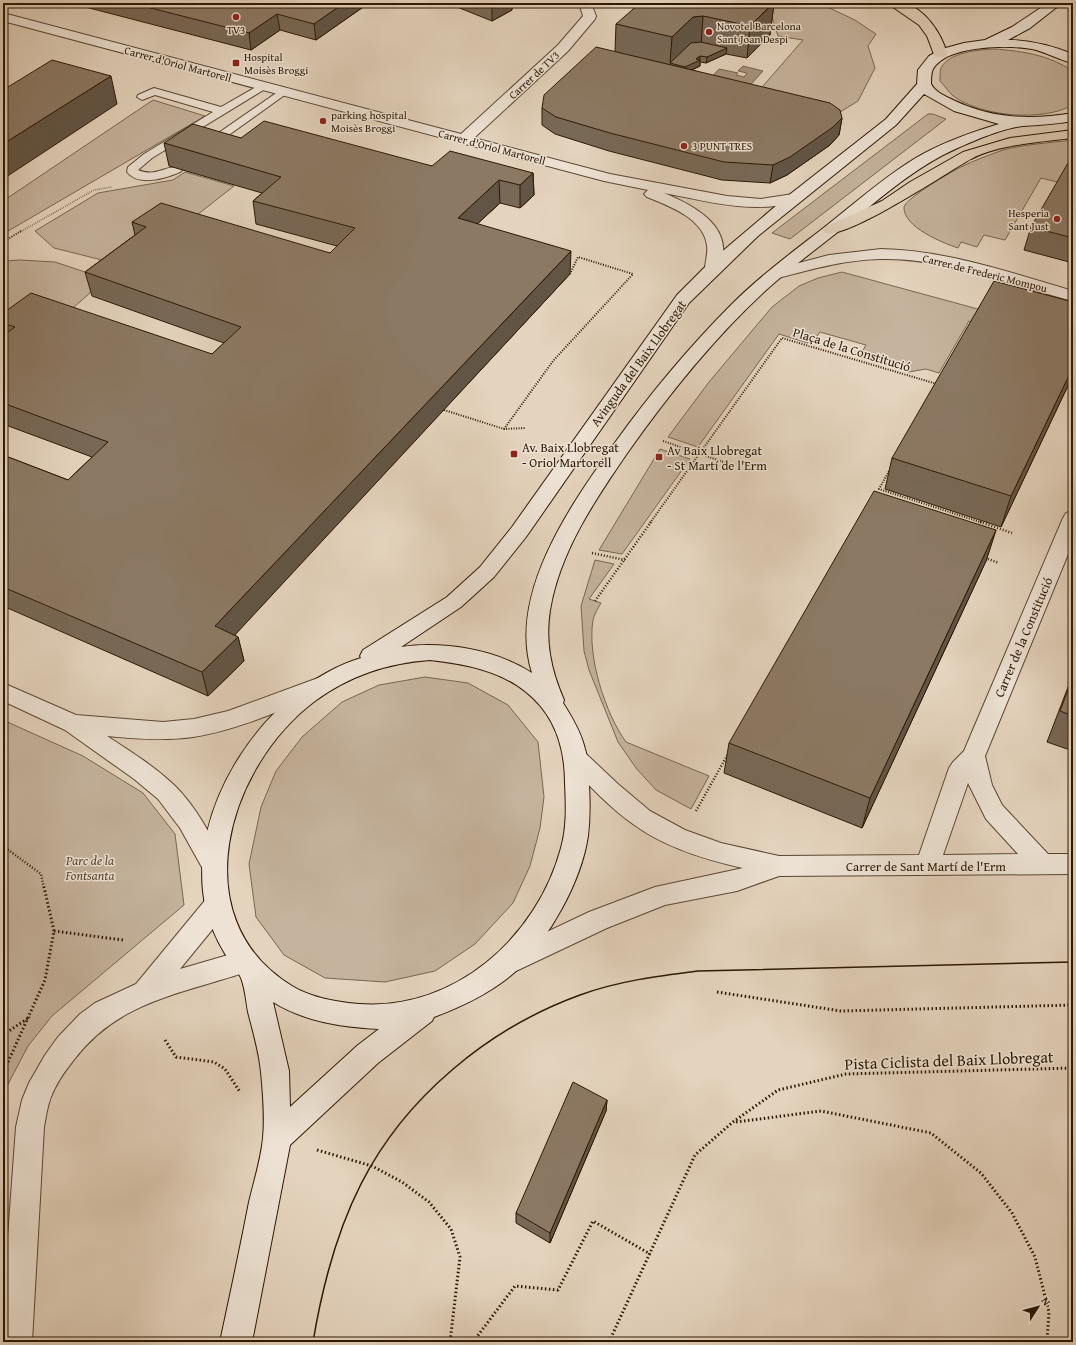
<svg xmlns="http://www.w3.org/2000/svg" width="1076" height="1345" font-family="'Gentium Book Plus',serif">
  <style>
    .green { fill: #c5b39d; stroke: #796650 }
    .water { fill: #a6937e; stroke: #76624d }
    .lines { fill: none; stroke-linecap: round; stroke-linejoin: round }
    .lane-casing { stroke: #5b4732; stroke-width: 2 }
    .street-casing { stroke: #5b4732; stroke-width: 2 }
    .secondary-casing { stroke: #2d1803; stroke-width: 2 }
    .highway-casing { stroke: #2d1803; stroke-width: 2 }
    .path-far3 { stroke: #2d1803; stroke-width: 1.5; stroke-dasharray: 0.5 1.5; stroke-linecap: butt }
    .path-far2 { stroke: #2d1803; stroke-width: 2; stroke-dasharray: 1 1.5; stroke-linecap: butt }
    .path-far1 { stroke: #2d1803; stroke-width: 2.5; stroke-dasharray: 1 2; stroke-linecap: butt }
    .path { stroke: #2d1803; stroke-width: 3; stroke-dasharray: 1.5 2.5; stroke-linecap: butt }
    .lane { fill: #ede2d4; fill-rule: evenodd }
    .street { fill: #ede2d4; fill-rule: evenodd }
    .secondary { fill: #ede2d4; fill-rule: evenodd }
    .highway { fill: #e4d3bd; fill-rule: evenodd }
    .tram { stroke: #2d1803; stroke-width: 1.5 }
    .wall { fill: #786856; stroke: #2d1803 }
    .shaded-wall { fill: #625546; stroke: #2d1803 }
    .building { fill: #8c7964; stroke: #2d1803 }
    .poi-dot { fill: #8f2418; stroke: #ede2d4; stroke-width: 1.5 }
    .labels { text-anchor: middle; stroke-width: 3; stroke-linejoin: round; paint-order: stroke }
    .far-poi-label { font-size: 11px; fill: #2d1803; stroke: #ede2d4; text-anchor: start }
    .far-street-label { font-size: 11px; fill: #2d1803; stroke: #ede2d4 }
    .street-label { font-size: 13px; fill: #2d1803; stroke: #ede2d4 }
    .poi-label { font-size: 13px; fill: #2d1803; stroke: #ede2d4; text-anchor: start }
    .park-label { font-size: 13px; font-style: italic; fill: #5b4631; stroke: #ede2d4 }
    .near-street-label { font-size: 16px; fill: #2d1803; stroke: #ede2d4 }
  </style>
  <rect width="100%" height="100%" fill="#e4d3bd"/>
  <filter id="stains"><feTurbulence type="fractalNoise" baseFrequency=".005" numOctaves="4"/><feColorMatrix values="0 0 0 0 .2 0 0 0 0 .09 0 0 0 0 .02 0 0 0 .5 -.17"/></filter>
  <radialGradient id="worn" r=".72"><stop offset=".6" stop-color="#630" stop-opacity="0"/><stop offset="1" stop-color="#630" stop-opacity=".3"/></radialGradient>
  <path class="green" d="M747 3H819L855 20 876 34 868 46 875 68 858 101 827 120 750 101 803 40 778 36 772 17Z
    M994 49C1023 51 1048 55 1073 71V105C1043 122 980 117 952 95 948 91 944 85 940 81 940 77 940 72 941 68 949 52 978 50 994 49Z
    M153 100 205 116 3 234V201Z
    M928 114H933L946 119 790 239 772 233Z
    M1073 140V186L1041 178 1005 240 984 235 977 247 961 242 958 248C943 243 903 227 904 207 905 199 952 171 961 167 975 160 989 155 1003 150 1026 144 1050 143 1073 140Z
    M185 172 234 186 183 226 122 265 54 248 35 231 98 193 173 180Z
    M20 260 55 262 106 279 58 321 3 342V261Z
    M842 272 985 311 978 324 969 321 939 373 926 369 909 372 859 357 866 345 820 332 811 344 779 334 698 447 668 437 709 382 772 307 799 286 818 278Z
    M660 449 690 459 622 554 599 550Z
    M595 560 614 564 589 599 601 603C598 608 594 615 593 620 587 656 605 713 626 742L709 776 691 809 656 790 636 768 618 742 589 670 584 651 581 606Z
    M425 677 468 683 508 705 538 742 544 797 540 828 530 866 513 903 475 944 435 971 385 982 325 978 284 955 256 917 249 864 261 807 276 771 302 737 342 702 379 685Z
    M3 720 83 756 143 793 175 834 184 905 52 1016 28 1046 6 1088 3 1099Z"/>
  <path class="water" d="M743 66 763 71 744 92 706 83 719 69 738 73 736 75 744 77 747 73 738 71Z"/>
  <g class="lines">
    <defs>
      <path id="lane" d="M261 84 265 85 266 87 265 89 152 158 138 170C157 178 166 164 180 168L182 170 180 172C166 178 139 187 127 172L128 167 144 154 213 112 155 95 142 100 137 97 138 95 154 88 221 107Z
        M282 89 286 90 287 92 286 94 212 147H204L202 145 204 143Z"/>
      <path id="street" d="M579 3H591L596 16 595 19 568 51 474 138 610 174 727 196 761 199 793 194 798 196 801 199 798 202C751 214 711 202 664 193 690 204 727 222 723 255 722 261 722 266 719 270L713 272 707 270 705 267C706 260 708 252 707 245 703 218 669 206 647 197L644 194 648 190 604 181 3 21V13L461 134 558 45 583 16Z
        M881 249C945 250 1012 273 1073 291V301C1011 286 945 257 880 259 844 260 812 269 778 278L772 276 770 273 772 270 829 255Z
        M1073 511V542L985 756 992 785 1002 805 1048 854H1073V874L779 876 737 891 665 905 607 928 516 971 507 974 498 971 494 963 498 955 589 912 655 887 743 868C706 860 664 847 633 824 609 807 589 785 568 764L564 758 568 752 576 749 584 752 618 784 650 811 685 830 721 843 779 856 919 855 949 768 953 762 964 751 1063 518 1066 513ZM968 783 986 819 1018 854 943 855Z
        M318 678 326 680 329 686 326 692C283 709 239 730 193 737 164 741 136 739 107 736 130 751 154 766 174 785 196 806 212 837 225 864L222 871 213 874 204 871 180 828 158 799 134 779 65 730 3 701V683L76 715 163 722 194 719 228 711Z
        M216 895 225 898 229 906 225 914 180 969 245 950 254 953 258 961 254 969C186 994 120 998 73 1061 64 1072 56 1084 51 1097 47 1107 46 1117 44 1127L32 1342H3V1305L16 1127 22 1100 29 1083 45 1055 58 1037 80 1014 95 1003 136 984 207 898Z"/>
      <path id="secondary" d="M1048 3H1062L1030 28 1008 40C1031 40 1052 46 1073 54V63C1059 60 1046 52 1032 49 1008 45 947 45 933 69 931 73 931 79 931 84 935 92 945 96 953 100 992 119 1031 120 1073 113V121C1056 124 1040 125 1023 126 1001 128 963 145 943 155 907 174 876 202 844 227 818 248 790 268 765 291 713 339 669 394 628 452 595 500 560 551 550 610 545 642 551 670 564 700L563 703C572 717 581 732 585 749 589 761 588 773 589 785 590 802 590 819 588 836 581 883 549 938 516 971 493 992 463 1006 434 1017L432 1021 378 1063 290 1145 252 1342H220C230 1295 240 1249 249 1202 254 1181 261 1159 263 1138 265 1117 263 1093 261 1072 259 1052 253 1031 248 1012 246 1001 245 988 241 978 237 969 229 961 224 952 216 939 210 924 206 909 183 810 266 687 361 658L360 656 363 650 447 597 480 567 512 527 677 295 711 261 784 199 886 119 917 84 918 70 929 56 942 49 964 43 985 40 1012 27ZM924 94 954 111 999 124C969 133 941 143 914 159 883 178 855 203 826 226 794 251 761 275 732 304 689 347 650 394 614 444 571 505 507 594 532 673 495 649 443 641 401 647L461 607 494 577 526 537 689 303 758 236 896 125ZM430 660C464 664 499 670 526 692 555 715 565 748 565 783 566 805 567 827 561 848 537 937 455 1011 359 1004 336 1002 312 998 292 986 182 919 227 767 315 701 349 676 387 663 430 660ZM273 1002C305 1022 342 1027 379 1029L358 1045 290 1107 289 1071Z"/>
      <path id="highway" d="M887 3C892 3 898 2 903 3 925 8 942 34 947 54L945 57H935L927 36 919 25Z
        M1073 130V138C1041 142 1000 144 971 159 946 173 848 239 825 233L823 230 825 227 882 201 910 182 963 152 1010 138Z"/>
    </defs>
    <use href="#lane" class="lane-casing"/>
    <use href="#street" class="street-casing"/>
    <use href="#secondary" class="secondary-casing"/>
    <use href="#highway" class="highway-casing"/>
    <path class="path-far3" d="M20 232 94 190 112 187"/>
    <path class="path-far2" d="M3 242 21 231
      M444 410 504 429 525 428
      M504 429 553 361 633 274 578 257 570 274
      M663 441 729 464
      M889 471 879 489 983 523
      M650 523 782 338 937 384"/>
    <path class="path-far1" d="M980 522 1012 533
      M592 553 625 560
      M985 558 999 563
      M595 601 651 522
      M696 811 728 754
      M3 846 41 874 44 888"/>
    <path class="path" d="M54 931 123 940
      M717 992 841 1011 1073 1005
      M3 1035 30 1017
      M165 1040 176 1057 214 1062 225 1069 240 1092
      M3 1073 45 980 54 931 44 887
      M736 1122 821 1111 931 1133 981 1173 1012 1213 1035 1257 1049 1312 1047 1342
      M317 1150 372 1166 402 1182 429 1202 451 1229 460 1257 450 1342
      M473 1342 515 1286 558 1290 593 1221 650 1254
      M609 1342 695 1155 733 1122 778 1090 846 1074 1073 1068
      M1068 1342 1073 1334"/>
    <use href="#lane" class="lane"/>
    <use href="#street" class="street"/>
    <use href="#secondary" class="secondary"/>
    <use href="#highway" class="highway"/>
    <path class="tram" d="M313 1342C322 1288 336 1233 361 1184 405 1097 489 1028 580 995 618 981 658 976 698 971L1073 962"/>
  </g>
  <path class="wall" d="M70 3H369L316 40 280 30 251 50Z
    M447 3H512V10L492 21Z
    M774 3 770 35 747 58 726 54 706 63 700 62V66L692 70 842 118 839 135 830 145 787 175 770 183 722 180 609 151 555 134 542 125V108L615 52 616 24Z
    M241 138 432 166 533 173 534 195 520 208 500 203 477 224 570 274 234 635 238 637 244 661 208 696 3 606V455L68 480 92 457 3 424V313L212 354 224 343 92 296 85 272 135 235 132 222 330 253 337 246 256 224 253 201 262 193 169 166 164 143Z
    M1073 164V263L1024 250 1031 227Z
    M1073 375 1001 527 885 489 892 458Z
    M996 530 986 561 862 828 724 773 729 743Z
    M1073 674V751L1047 742Z
    M607 1100 606 1111 550 1243 516 1223V1213Z"/>
  <path class="shaded-wall" d="M344 3H369L316 40 314 24Z
    M494 3H512V10L492 21V4Z
    M774 3 770 35 747 58 750 26Z
    M277 14 280 30 251 50 249 33Z
    M703 16 701 48 670 63 672 37 693 17Z
    M727 48 726 54 706 63 707 57Z
    M700 56V66L684 73 685 67Z
    M111 76 117 104 3 179V144Z
    M842 118 839 135 830 145 787 175 770 183 773 165Z
    M533 173 534 195 520 208V185Z
    M499 180 500 203 459 241 458 218Z
    M571 251 570 274 221 650 215 626Z
    M1073 367V375L1001 527 1011 496Z
    M996 530 986 561 862 828 870 798Z
    M238 637 244 661 208 696 202 672Z
    M607 1100 606 1111 550 1243V1233Z"/>
  <path class="building" d="M131 3H344L314 24 277 14 249 33Z
    M640 3H773L750 26 703 16 693 17 672 37 616 24Z
    M701 42 727 48 707 57 700 56 696 59 700 60 685 67 670 63 691 43Z
    M596 47 830 103 840 110 842 118 833 127 790 157 773 165 724 162 610 133 556 117 542 108 544 95Z
    M52 60 111 76 3 144V90Z
    M264 121 432 166 450 151 533 173 520 185 499 180 458 218 571 251 215 626 238 637 202 672 3 587V455L68 480 108 442 3 403V336L15 327 3 323V313L31 293 212 354 241 327 85 272 146 227 132 222 161 203 330 253 355 228 253 201 281 177 164 143 193 124 241 138Z
    M1068 163 1073 164V238L1031 227Z
    M994 281 1073 302V367L1011 496 892 458Z
    M874 491 996 530 870 798 729 743Z
    M1073 677V716L1060 711Z
    M573 1082 607 1100 550 1233 516 1213Z"/>
  <g class="poi-dot">
    <circle cx="236" cy="17" r="4"/>
    <circle cx="709" cy="32" r="4"/>
    <rect x="232" y="59" width="8" height="8" rx="2"/>
    <circle cx="323" cy="121" r="4"/>
    <circle cx="684" cy="146" r="4"/>
    <circle cx="1057" cy="219" r="4"/>
    <rect x="510" y="450" width="8" height="8" rx="2"/>
    <rect x="655" y="453" width="8" height="8" rx="2"/>
  </g>
  <g class="labels">
    <g class="far-poi-label">
      <text x="717" y="30">Novotel Barcelona<tspan x="717" dy="13">Sant Joan Despi</tspan></text>
      <text x="236" y="34" text-anchor="middle">TV3</text>
      <text x="244" y="61">Hospital<tspan x="244" dy="13">Moisès Broggi</tspan></text>
      <text x="331" y="119">parking hospital<tspan x="331" dy="13">Moisès Broggi</tspan></text>
      <text x="692" y="150">3 PUNT TRES</text>
      <text x="1049" y="217" text-anchor="end">Hesperia<tspan x="1049" dy="13">Sant Just</tspan></text>
    </g>
    <g class="far-street-label">
      <text transform="translate(178 64) rotate(15)" y="4">Carrer d'Oriol Martorell</text>
      <text transform="translate(534 75) rotate(-43)" y="4">Carrer de TV3</text>
      <text transform="translate(492 147) rotate(15)" y="4">Carrer d'Oriol Martorell</text>
      <text transform="translate(985 273) rotate(14)" y="4">Carrer de Frederic Mompou</text>
    </g>
    <g class="street-label">
      <text transform="translate(852 349) rotate(17)" y="5">Plaça de la Constitució</text>
      <text transform="translate(638 363) rotate(-54)" y="5">Avinguda del Baix Llobregat</text>
      <text transform="translate(1023 637) rotate(-67)" y="5">Carrer de la Constitució</text>
      <text x="926" y="871">Carrer de Sant Martí de l'Erm</text>
    </g>
    <g class="poi-label">
      <text x="522" y="452">Av. Baix Llobregat<tspan x="522" dy="15">- Oriol Martorell</tspan></text>
      <text x="667" y="455">Av Baix Llobregat<tspan x="667" dy="15">- St Martí de l'Erm</tspan></text>
    </g>
    <g class="park-label">
      <text x="90" y="865">Parc de la<tspan x="90" dy="15">Fontsanta</tspan></text>
    </g>
    <g class="near-street-label">
      <text transform="translate(949 1060) rotate(-2)" y="6">Pista Ciclista del Baix Llobregat</text>
    </g>
  </g>
  <rect width="1076" height="1345" fill="none" stroke="#e4d3bd" stroke-width="16"/>
  <rect x="4" y="4" width="1068" height="1337" fill="none" stroke="#2d1803" stroke-width="2"/>
  <rect x="8" y="8" width="1060" height="1329" fill="none" stroke="#2d1803"/>
  <g transform="translate(1038 1307) rotate(54)" stroke="#ede2d4" stroke-width="3" paint-order="stroke">
  <path d="M0-3L7 15L0 10L-7 15Z" fill="#2d1803"/>
  <text y="-6" font-size="11" font-weight="bold" text-anchor="middle" fill="#2d1803">N</text>
  </g>
  <rect width="100%" height="100%" filter="url(#stains)"/>
  <rect width="100%" height="100%" fill="url(#worn)"/>
</svg>
